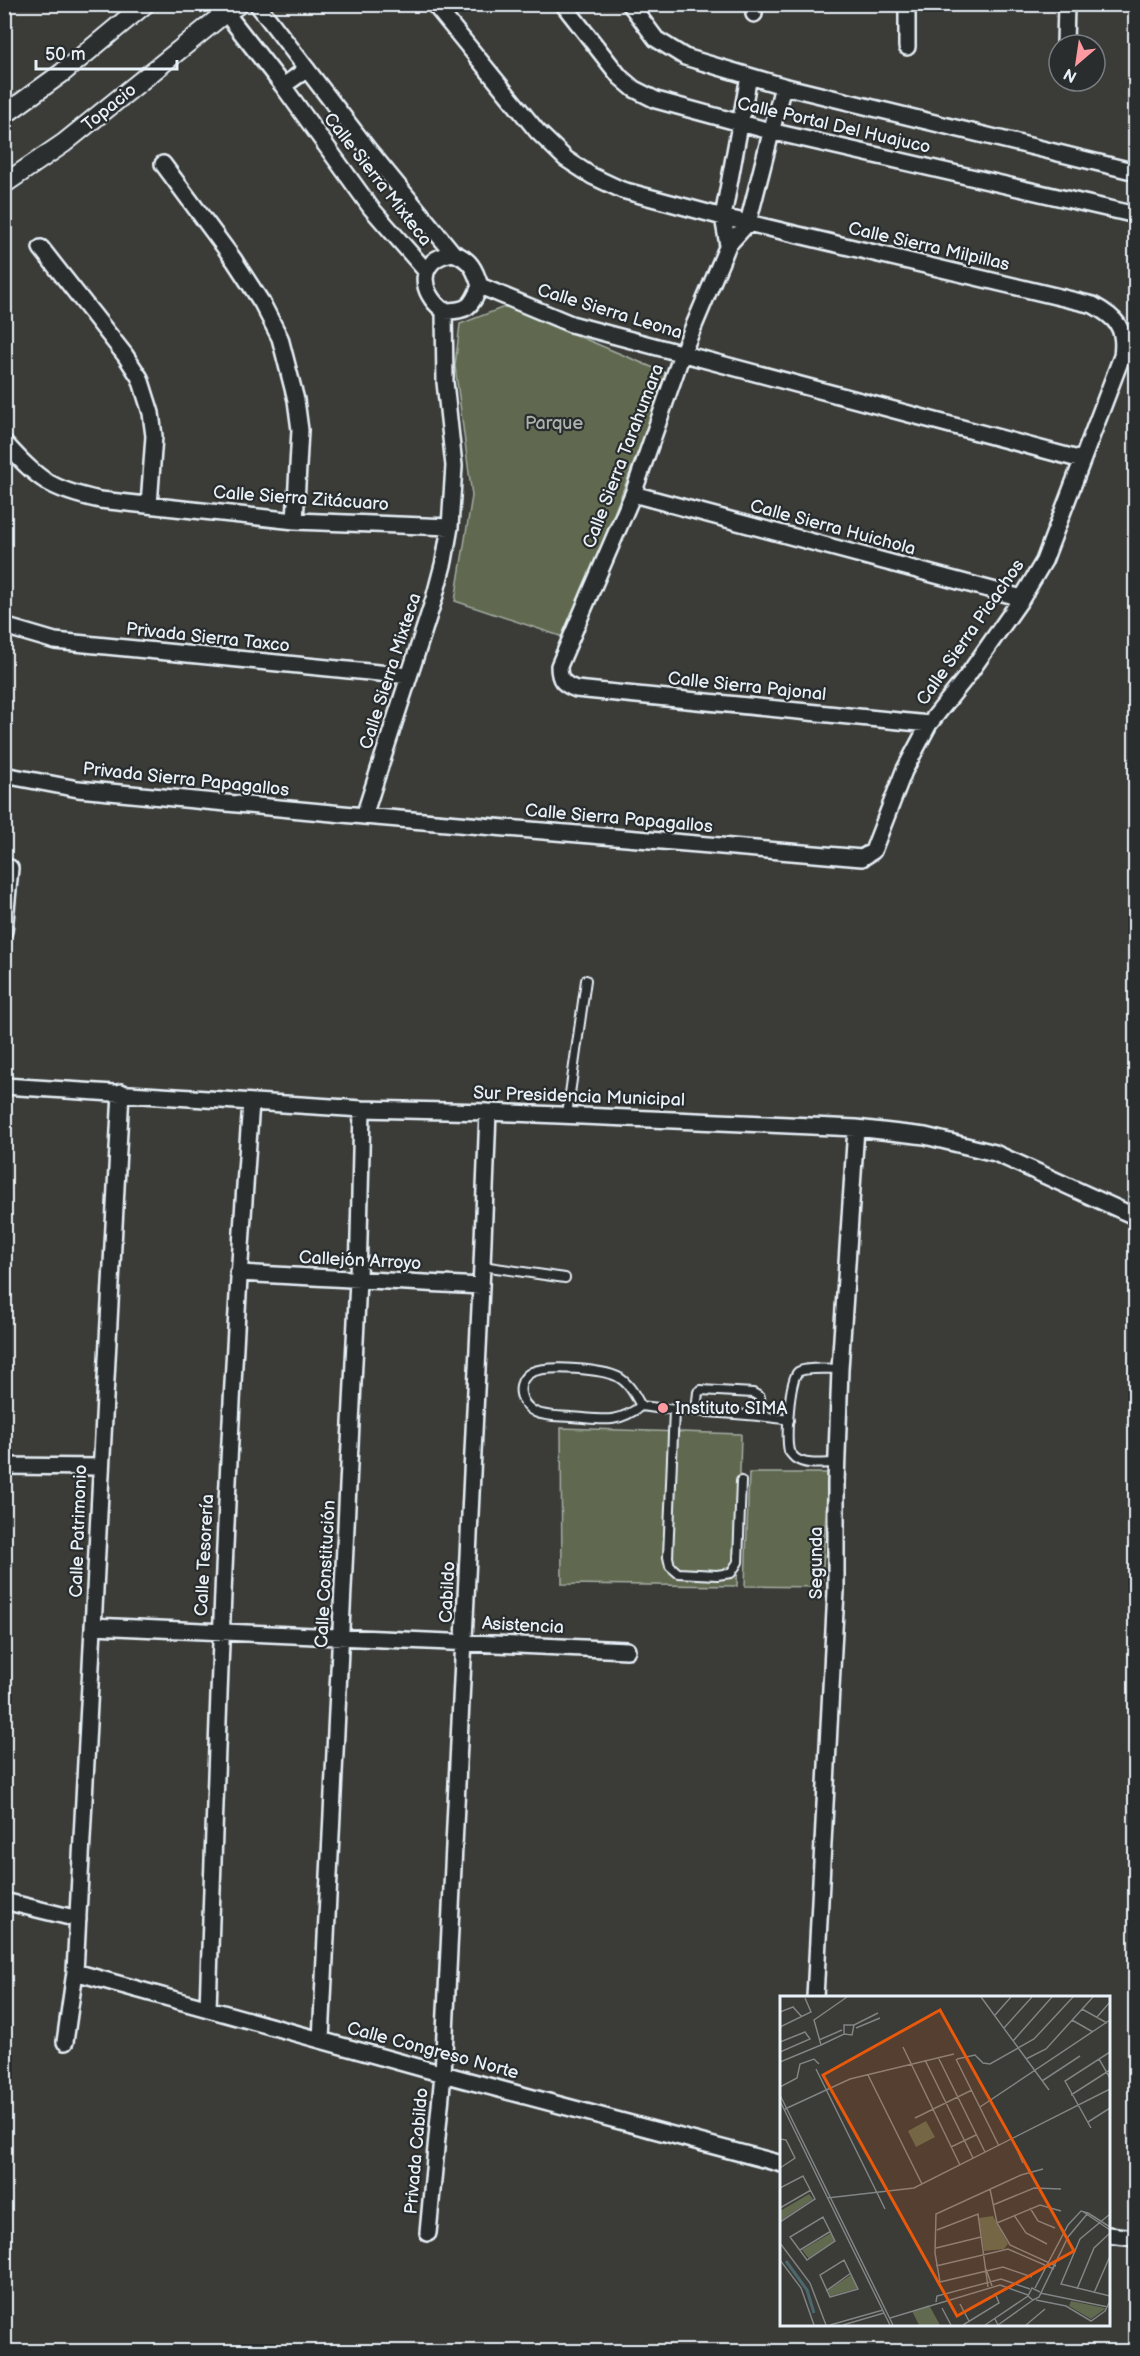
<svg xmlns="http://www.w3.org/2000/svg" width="1140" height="2356" font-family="'Balsamiq Sans',sans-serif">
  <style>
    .green { fill: #61694f; stroke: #a4ada4; stroke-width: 1.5 }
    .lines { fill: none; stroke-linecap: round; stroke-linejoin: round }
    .service-casing { stroke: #e8f1f8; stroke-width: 12 }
    .minor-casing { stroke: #e8f1f8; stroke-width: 20 }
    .tertiary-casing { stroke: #e8f1f8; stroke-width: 22 }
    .service { stroke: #2a2d2e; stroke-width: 8 }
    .minor { stroke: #2a2d2e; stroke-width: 15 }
    .tertiary { stroke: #2a2d2e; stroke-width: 18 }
    .poi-dot { fill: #ff9aa2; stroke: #2a2d2e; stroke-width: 2 }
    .labels { text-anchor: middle; stroke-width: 4.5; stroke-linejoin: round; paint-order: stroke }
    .street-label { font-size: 18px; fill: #e8f1f8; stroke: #2a2d2e }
    .park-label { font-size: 18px; fill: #abb4ac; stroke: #2a2d2e }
    .poi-label { font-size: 18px; fill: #e8f1f8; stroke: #2a2d2e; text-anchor: start }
    .inset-river { fill: none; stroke: #4b686e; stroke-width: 3 }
    .inset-road { fill: none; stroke: #808484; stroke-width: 1.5 }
    .view { fill: #e8590c; fill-opacity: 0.15; stroke: #e8590c; stroke-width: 3 }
    .inset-edge { fill: none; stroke: #e8f1f8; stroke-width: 3 }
  </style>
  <rect width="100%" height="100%" fill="#3b3b37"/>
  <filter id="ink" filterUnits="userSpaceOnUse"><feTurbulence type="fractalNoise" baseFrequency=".0167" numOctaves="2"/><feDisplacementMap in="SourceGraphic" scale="12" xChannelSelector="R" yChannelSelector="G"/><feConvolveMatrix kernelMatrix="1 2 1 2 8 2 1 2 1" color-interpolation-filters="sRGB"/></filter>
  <g filter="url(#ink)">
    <path class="green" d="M507 306 668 374 566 638 455 601 472 496 455 366 460 324Z
      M561 1428 741 1434 737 1586 562 1584Z
      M749 1473H828L822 1587 745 1586Z"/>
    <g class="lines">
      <defs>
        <path id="service" d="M567 1115 586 980
          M482 1266 565 1278
          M641 1406C635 1395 629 1383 618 1377 602 1369 549 1365 532 1372 514 1381 519 1404 535 1412 546 1417 560 1416 571 1417 601 1419 616 1425 641 1406 690 1413 740 1412 789 1420
          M674 1410 668 1557 670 1566 678 1573 717 1575 731 1573 738 1562 741 1481
          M696 1411 698 1392 701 1390 753 1393 760 1397 761 1416
          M836 1463C824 1463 805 1466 795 1458 793 1456 790 1453 789 1451 786 1439 789 1380 798 1372 805 1367 831 1369 840 1369"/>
        <path id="minor" d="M219 4 283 86 371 208 426 271
          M257 4 368 149 453 253C470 259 475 269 480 286L571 324 1082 460
          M563 4 620 77 634 89 656 100 770 131 1136 215
          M630 4 656 39 685 57 783 86 1136 172
          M754 4V14
          M1065 45 1066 4
          M907 47V4
          M283 86 307 69
          M783 86 748 223 728 245 682 354 633 494 559 666C559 680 563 684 576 689L929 724
          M163 164 234 260 262 303 280 338 296 400 300 430 295 521
          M728 245 723 217 749 76
          M41 248 125 355 140 378 151 413 154 436 149 505
          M444 311C418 292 417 259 453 253
          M444 311C467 311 471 308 480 286
          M4 442C39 480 49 489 100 500L295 521 450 527
          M633 494 1022 598
          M4 626 55 641 409 676
          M4 775 78 789 364 816 862 858 873 851 904 771 929 724 968 675 1022 598 1044 561 1122 356C1126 328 1117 318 1093 305L723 217 622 190 592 176 566 159 537 131 434 4
          M364 816 434 599 444 561 450 527 454 466 445 382 444 311
          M4 931 10 868
          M4 1086 362 1109 488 1112 856 1128 925 1136 995 1153 1136 1217
          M238 1273 481 1286
          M4 1466 100 1467
          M93 1626 627 1650
          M4 1901 78 1919
          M75 1972 443 2074 782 2164
          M815 1998 836 1591V1483L840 1369 856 1128
          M208 2009C218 1706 228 1404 251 1103
          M321 2040 358 1280 362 1109
          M65 2042 75 1972 121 1092
          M428 2233 443 2074 482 1266 488 1112
          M1108 2235 1136 2238"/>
        <path id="tertiary" d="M4 115 62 73 145 4
          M4 184 64 143 225 13 239 4"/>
      </defs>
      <use href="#service" class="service-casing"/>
      <use href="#minor" class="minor-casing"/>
      <use href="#tertiary" class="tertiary-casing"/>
      <use href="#service" class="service"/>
      <use href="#minor" class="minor"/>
      <use href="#tertiary" class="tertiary"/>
    </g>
  </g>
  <circle class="poi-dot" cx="663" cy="1408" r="6"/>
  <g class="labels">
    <g class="street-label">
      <text transform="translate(109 107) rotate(-39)" y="6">Topacio</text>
      <text transform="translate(834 125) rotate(13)" y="6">Calle Portal Del Huajuco</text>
      <text transform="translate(378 179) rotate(52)" y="6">Calle Sierra Mixteca</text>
      <text transform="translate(929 246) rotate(13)" y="6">Calle Sierra Milpillas</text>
      <text transform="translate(610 311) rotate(17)" y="6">Calle Sierra Leona</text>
      <text transform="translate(623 456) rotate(-69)" y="6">Calle Sierra Tarahumara</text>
      <text transform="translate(301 498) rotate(4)" y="6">Calle Sierra Zitácuaro</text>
      <text transform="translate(833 527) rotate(15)" y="6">Calle Sierra Huichola</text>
      <text transform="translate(970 632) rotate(-55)" y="6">Calle Sierra Picachos</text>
      <text transform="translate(208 637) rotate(6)" y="6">Privada Sierra Taxco</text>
      <text transform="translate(390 671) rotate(-72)" y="6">Calle Sierra Mixteca</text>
      <text transform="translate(747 686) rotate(6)" y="6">Calle Sierra Pajonal</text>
      <text transform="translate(186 779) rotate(6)" y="6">Privada Sierra Papagallos</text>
      <text transform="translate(619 818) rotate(5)" y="6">Calle Sierra Papagallos</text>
      <text transform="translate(579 1096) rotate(2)" y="6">Sur Presidencia Municipal</text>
      <text transform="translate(360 1260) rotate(3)" y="6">Callejón Arroyo</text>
      <text transform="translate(78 1531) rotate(-88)" y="6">Calle Patrimonio</text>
      <text transform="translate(204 1555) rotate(-87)" y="6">Calle Tesorería</text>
      <text transform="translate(816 1563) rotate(-90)" y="6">Segunda</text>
      <text transform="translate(325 1574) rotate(-87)" y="6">Calle Constitución</text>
      <text transform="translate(447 1592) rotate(-87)" y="6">Cabildo</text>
      <text transform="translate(523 1625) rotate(3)" y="6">Asistencia</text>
      <text transform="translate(433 2050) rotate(15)" y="6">Calle Congreso Norte</text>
      <text transform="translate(416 2151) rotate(-85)" y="6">Privada Cabildo</text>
    </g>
    <g class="park-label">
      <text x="554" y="429">Parque</text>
    </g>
    <g class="poi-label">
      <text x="675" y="1414">Instituto SIMA</text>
    </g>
  </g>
  <g transform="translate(780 1996)">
    <rect width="330" height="330" fill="#3b3b37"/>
    <path d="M146 125 155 141 136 151 128 135ZM29 198 33 203 0 225V215ZM213 220 228 248 224 253 204 255 199 222ZM51 237 55 245 29 263 22 254ZM71 279 78 292 50 300 48 294ZM291 305 325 312V313L311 323 289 310ZM149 309 160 329H139L132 315Z" fill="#61694f"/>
    <path class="inset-river" d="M6 265 27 294 34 317"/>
    <path class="inset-road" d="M201 1 269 94M302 13 327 27M0 16 13 11 22 21M215 19 231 1M317 21 330 6M292 24 313 36M74 29 98 17M0 31 31 16 25 2M76 32 100 22M224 32 252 1M39 44 62 34M233 45 272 1M0 46 25 36 30 43 0 56M41 49 64 38 72 39 74 29H64V38M123 51 180 169M158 61 205 156M176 63 219 150M177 63 195 59 203 67 210 68 254 43 293 1M246 63 266 53 313 1M319 63 330 82M145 64 193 162M0 66 41 49 34 24 67 1M36 73 105 213M88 79 142 188M262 85 300 60M0 91 17 82 20 68 34 63 39 68M0 99 113 329M291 99 330 74M0 105 110 329M200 111 330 24M5 113 70 83 174 58M135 122 192 94M308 126 330 112M311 132 285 85 330 56M0 143 6 144 15 162 0 172M233 144 243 167M171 151 196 139M0 192 23 180 35 203 0 226M210 193 217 227 230 249 276 270M47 202 134 192 330 93M213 209 254 192 281 193M0 212 31 194M250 212 258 225 275 232M302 215 330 234M308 217 330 231M330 218 300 243 281 288 330 300M234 219 246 237 267 248M43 221 55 245 27 264 10 241ZM217 227 260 209 281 215M157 234 198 218 208 291M0 247 30 287 46 329M156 252 201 241M20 254 51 235M0 264 21 292 34 329M64 264 78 293 50 301 40 279ZM156 270 228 253 274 273M206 273 212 290M252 281 223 271 160 286 155 257 156 218 241 179 263 173M255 292 288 229 301 215 308 217M297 293 314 252 330 237M46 295 71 277M260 296 252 292 248 300 253 304 259 301 288 241 308 217M260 297 328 311M314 297 330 260M256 304 286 310 311 325 325 315 330 305M156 306 157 300 221 283 250 293M180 308 189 325M162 312 171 329M110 322 220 289 248 299M215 323 218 329 253 304M50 329 103 314M63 329 104 317M183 329 219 307 215 297M205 329 248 300M246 329 265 313"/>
    <path class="view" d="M160 14 294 255 177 320 43 79Z"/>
    <rect width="330" height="330" class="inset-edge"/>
  </g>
  <rect width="1140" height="2356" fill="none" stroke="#2a2d2e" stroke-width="24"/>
  <rect x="12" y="12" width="1116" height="2332" fill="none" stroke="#e8f1f8" stroke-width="2" filter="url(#ink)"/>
  <g transform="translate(1077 63) rotate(209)"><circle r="28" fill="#2a2d2e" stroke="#767b7f" stroke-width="1.5"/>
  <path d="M0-4.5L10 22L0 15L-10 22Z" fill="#ff9aa2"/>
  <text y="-9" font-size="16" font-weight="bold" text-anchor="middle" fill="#e8f1f8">N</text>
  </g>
  <path d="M36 60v9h141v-9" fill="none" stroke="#e8f1f8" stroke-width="3"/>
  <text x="45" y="60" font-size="18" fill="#e8f1f8" stroke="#2a2d2e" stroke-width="4.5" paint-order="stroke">50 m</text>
</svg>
